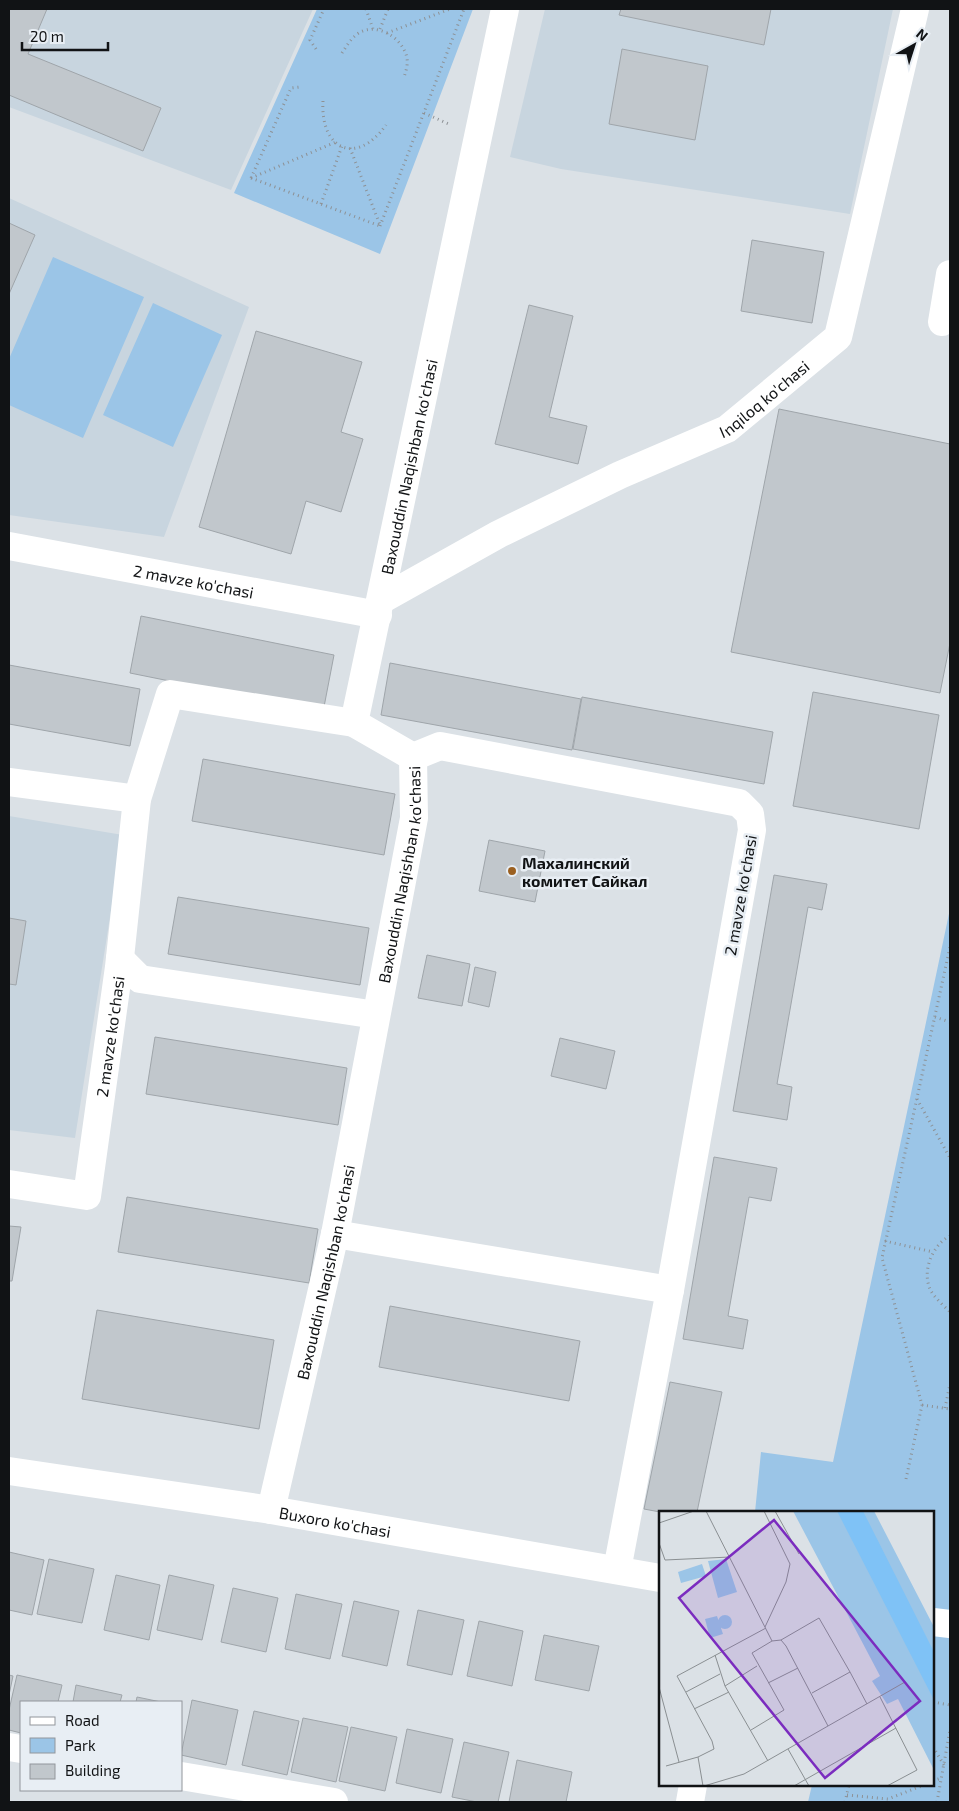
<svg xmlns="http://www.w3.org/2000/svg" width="959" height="1811" font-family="'Exo 2',sans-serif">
<rect width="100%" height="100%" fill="#dbe1e6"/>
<path fill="#c8d5df" d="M9 9H313L231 190 9 107Z
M545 9H893L850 214 561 169 510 157Z
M9 198 249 307 164 537 9 515Z
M9 816 123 835 75 1138 9 1130Z"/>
<path fill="#9bc5e7" d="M317 9H473L380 254 234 193Z
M53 257 144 297 83 438 9 405V359Z
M153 303 222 335 173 447 103 415Z
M950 909V1802H808L812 1785H933V1512H755L761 1452 833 1462Z"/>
<path fill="#c1c7cc" stroke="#9fa5aa" d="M9 9H47L28 54 161 108 143 151 9 95Z
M621 9H771L764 45 619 15Z
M622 49 708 66 695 140 609 124Z
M9 223 35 235 9 294Z
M752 240 824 252 812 323 741 311Z
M529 305 573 316 549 417 587 426 578 464 495 444Z
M256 331 362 362 341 432 363 439 341 512 306 501 291 554 199 527Z
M779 409 950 444V643L940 693 731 652Z
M141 616 334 655 323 712 130 673Z
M390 663 581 699 572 750 381 715Z
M9 665 140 689 130 746 9 724Z
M813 692 939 715 919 829 793 806Z
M582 697 773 732 764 784 573 749Z
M203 759 395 794 384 855 192 821Z
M489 840 545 851 535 902 479 891Z
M774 875 827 884 822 910 808 907 777 1084 792 1087 787 1120 733 1111Z
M178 897 369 928 360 985 168 954Z
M9 918 26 921 16 985 9 984Z
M427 955 470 964 462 1006 418 998Z
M475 967 496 972 489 1007 468 1002Z
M155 1037 347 1068 338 1125 146 1094Z
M560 1038 615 1051 606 1089 551 1076Z
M714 1157 777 1168 771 1201 749 1197 728 1316 748 1320 743 1349 683 1339Z
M127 1197 318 1229 309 1283 118 1252Z
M9 1226 21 1227 12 1281H9Z
M390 1306 580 1341 569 1401 379 1367Z
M97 1310 274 1340 259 1429 82 1399Z
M670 1382 722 1392 697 1512H660L644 1509Z
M9 1552 44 1560 32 1615 9 1610Z
M49 1559 94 1569 82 1623 37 1614Z
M116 1575 160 1585 149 1640 104 1630Z
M169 1575 214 1585 202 1640 157 1630Z
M233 1588 278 1598 266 1652 221 1642Z
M296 1594 342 1604 330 1659 285 1649Z
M354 1601 399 1611 387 1666 342 1656Z
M418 1610 464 1620 452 1675 407 1665Z
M479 1621 523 1631 512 1686 467 1676Z
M544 1635 599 1646 589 1691 535 1680Z
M9 1675 13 1676 9 1695Z
M17 1675 62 1685 58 1702H21V1733L9 1730V1710Z
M76 1685 122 1695 120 1702H73Z
M137 1697 161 1702H136Z
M192 1700 238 1710 226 1765 181 1755Z
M254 1711 299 1721 287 1775 242 1765Z
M303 1718 348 1727 336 1782 291 1772Z
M351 1727 397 1737 385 1791 339 1781Z
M407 1729 453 1739 441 1793 396 1783Z
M464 1742 509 1752 498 1802H477L452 1797Z
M517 1760 572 1772 566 1802H509Z"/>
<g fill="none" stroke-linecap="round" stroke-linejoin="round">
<path stroke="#8d9195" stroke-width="3" stroke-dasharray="1 4" stroke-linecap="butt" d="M366 9 373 29
M380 29 388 9
M387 33 450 9
M316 49 310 40 324 9
M342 53C346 47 350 40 356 35 374 20 403 37 407 58 408 65 406 71 404 77
M323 101C320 149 356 167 386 125
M424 113 451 125
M350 148 380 225
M251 178 380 226
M251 178 291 88 300 87
M251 178 336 142
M321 204 342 146
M380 226 464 9
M935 1017 950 1022
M917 1099 950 1158
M950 1236C932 1245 921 1272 931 1291 935 1298 944 1306 950 1312
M885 1241 933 1252
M922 1405 950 1409
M945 1408 950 1384
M906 1479 922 1405 882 1258 950 947
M933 1702 950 1705
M933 1747 944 1765
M933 1781 941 1778
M847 1795 888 1799 924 1785
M845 1802 849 1785
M937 1802 950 1730"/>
<g stroke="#fff" stroke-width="28">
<path d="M942 322 950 274"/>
<path id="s1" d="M9 546 378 615"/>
<path id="s2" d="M381 600 499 534 620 475 727 429 838 337 915 9"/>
<path d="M413 757 440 746 739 803 750 814 752 830 670 1290"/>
<path d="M9 782 137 799"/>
<path d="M120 959 140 979 376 1015"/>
<path id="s3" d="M9 1184 87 1196 119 967 137 799 170 694 354 723"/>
<path d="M335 1234 670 1290 617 1570"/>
<path id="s4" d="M9 1471 271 1510 660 1578"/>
<path id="s5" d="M271 1510 335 1234 414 818 413 757 354 723 505 9"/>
<path d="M933 1622 950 1624"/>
<path d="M9 1747 21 1749"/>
<path d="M181 1776 334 1802"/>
<path d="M690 1802 693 1785"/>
</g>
</g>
<circle fill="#9b6020" stroke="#e8eef4" stroke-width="2" cx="512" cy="871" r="5"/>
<g text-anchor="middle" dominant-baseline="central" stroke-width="5" stroke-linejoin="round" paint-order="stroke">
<g font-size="16" fill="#111315" stroke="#e8eef4">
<text stroke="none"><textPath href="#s2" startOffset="434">Inqiloq ko'chasi</textPath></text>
<text stroke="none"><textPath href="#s5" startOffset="1098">Baxouddin Naqishban ko'chasi</textPath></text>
<text stroke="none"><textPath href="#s1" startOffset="188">2 mavze ko'chasi</textPath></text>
<text stroke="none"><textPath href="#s5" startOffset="649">Baxouddin Naqishban ko'chasi</textPath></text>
<text transform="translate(740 895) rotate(-80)">2 mavze ko'chasi</text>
<text stroke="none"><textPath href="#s3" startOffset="240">2 mavze ko'chasi</textPath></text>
<text stroke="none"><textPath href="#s5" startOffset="244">Baxouddin Naqishban ko'chasi</textPath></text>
<text stroke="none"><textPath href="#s4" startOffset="330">Buxoro ko'chasi</textPath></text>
</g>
<g font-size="16" font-weight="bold" fill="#111315" stroke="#e8eef4" text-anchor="start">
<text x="522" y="862">Махалинский<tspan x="522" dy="18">комитет Сайкал</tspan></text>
</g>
</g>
<g transform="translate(659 1511)">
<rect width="275" height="275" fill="#dbe1e6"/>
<path d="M134 0H215L275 116V259L239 188 228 193 213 170 221 165ZM67 48 78 81 59 87 49 50ZM43 53 47 65 22 72 19 61ZM59 111a7 7 0 1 1 14 0a7 7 0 1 1-14 0ZM58 105 64 123 51 127 46 108Z" fill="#9bc5e7"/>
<path d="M178 0H204L275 141V189Z" fill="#7fc2f6"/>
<path fill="none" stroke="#8a8f92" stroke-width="1" d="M47 0 113 130 122 129 127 135 169 215M105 0 131 53 127 71 106 116M116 0 140 43M0 12 35 0M0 32 6 49 71 46M122 129 160 107 191 161M56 144 66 175M98 155 66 175 109 250M109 172 139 157M0 176 20 251M27 181 61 163M153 182 191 161 208 193M221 186 258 259 228 275M35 198 70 181M92 219 125 199 93 142 113 130M129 238 150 275M7 255 39 246M44 275 39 246 55 238 53 230 18 165 107 117M45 275 85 263 246 171M135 275 237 217"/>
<path fill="#7b2cbf" fill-opacity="0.15" stroke="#7b2cbf" stroke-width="2.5" d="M115 9 261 190 166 267 20 87Z"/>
<rect width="275" height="275" fill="none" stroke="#111315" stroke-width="2.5"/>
</g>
<rect width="959" height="1811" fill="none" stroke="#111315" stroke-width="20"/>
<rect x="20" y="1701" width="162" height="90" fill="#e8eef4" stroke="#92969b"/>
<rect x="30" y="1717" width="25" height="8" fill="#ffffff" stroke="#92969b"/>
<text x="65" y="1726" font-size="15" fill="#111315">Road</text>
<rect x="30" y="1738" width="25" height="15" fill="#9bc5e7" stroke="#92969b"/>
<text x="65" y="1751" font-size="15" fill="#111315">Park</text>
<rect x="30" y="1764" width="25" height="15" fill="#c1c7cc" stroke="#92969b"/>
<text x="65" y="1776" font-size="15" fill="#111315">Building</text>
<g transform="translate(914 45) rotate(39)" stroke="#e8eef4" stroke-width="4" paint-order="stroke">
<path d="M0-4L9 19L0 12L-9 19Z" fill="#111315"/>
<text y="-8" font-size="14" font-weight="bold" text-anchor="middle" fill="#111315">N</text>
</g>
<path d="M22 42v8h86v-8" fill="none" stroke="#111315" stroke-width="2.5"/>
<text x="30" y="42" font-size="15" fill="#111315" stroke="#e8eef4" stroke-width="4" paint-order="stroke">20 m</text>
</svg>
